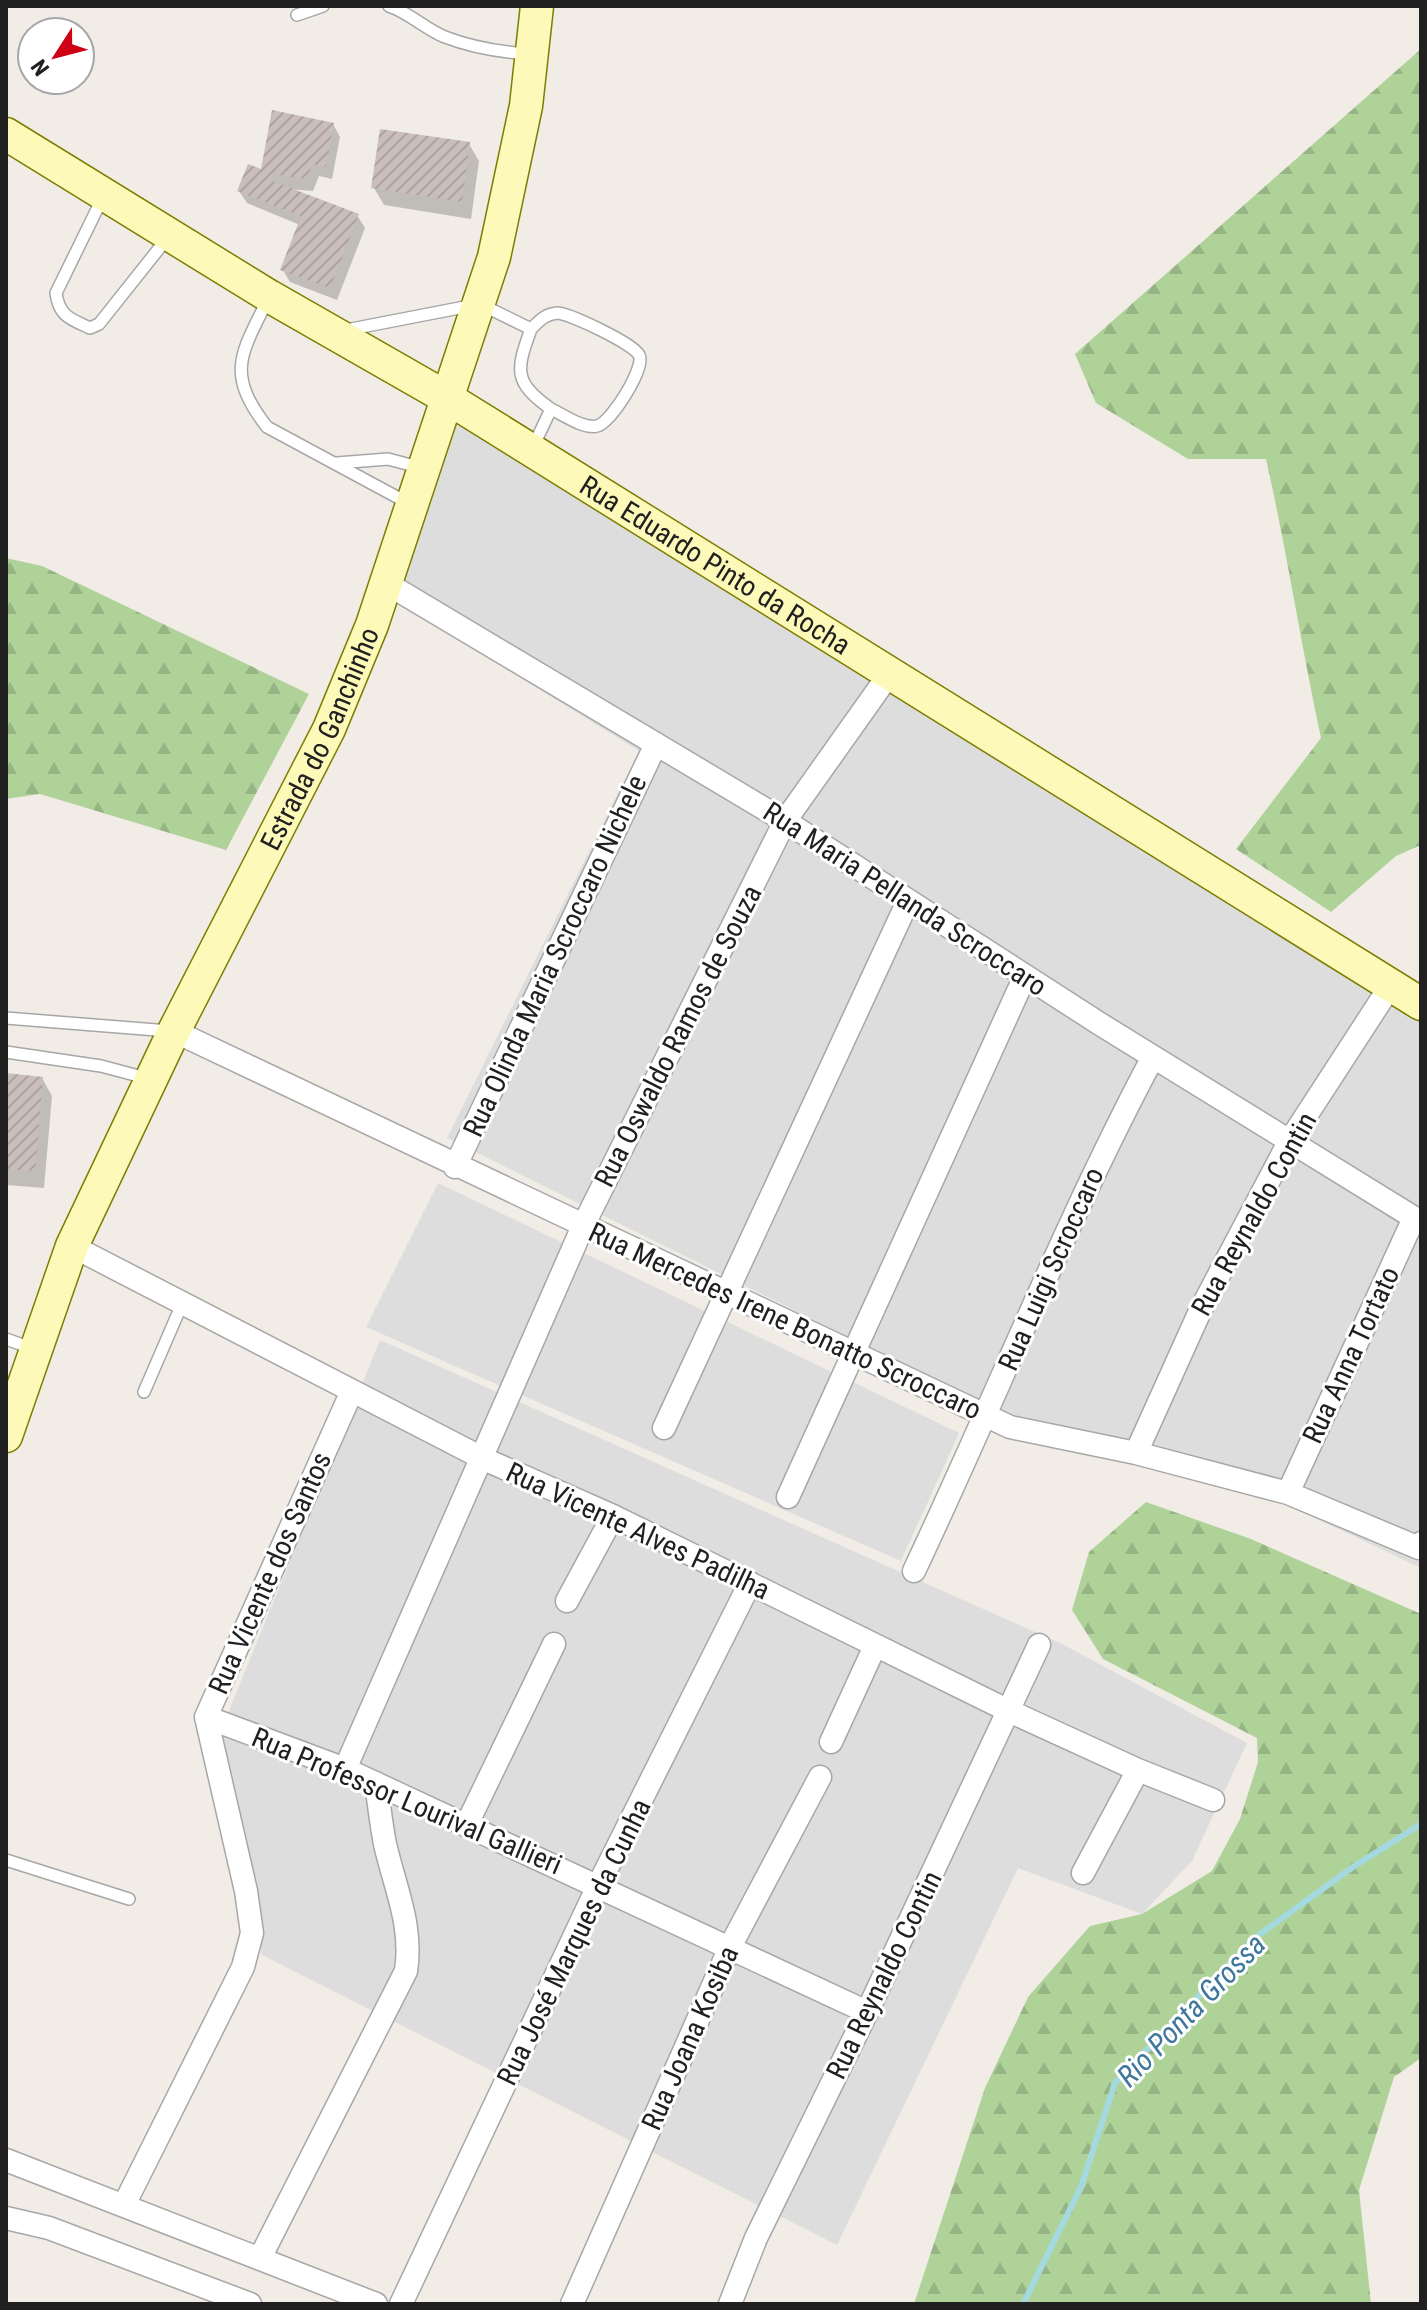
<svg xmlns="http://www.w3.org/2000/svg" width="1427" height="2310" font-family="'Roboto Condensed',sans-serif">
<defs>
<pattern id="forest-firs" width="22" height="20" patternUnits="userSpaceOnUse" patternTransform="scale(2)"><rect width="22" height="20" fill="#afd299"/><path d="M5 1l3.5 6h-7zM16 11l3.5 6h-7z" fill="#96b484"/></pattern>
<pattern id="building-hatch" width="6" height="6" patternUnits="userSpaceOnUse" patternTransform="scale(2)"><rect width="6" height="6" fill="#c9beb9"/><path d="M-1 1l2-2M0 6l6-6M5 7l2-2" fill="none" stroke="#aca39f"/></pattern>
</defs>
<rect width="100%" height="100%" fill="#f1ece6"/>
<path fill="#dedddd" d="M448 419 1421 1017V1568L1290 1506 1116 1460 991 1408 447 1138 639 751 389 596Z
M438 1183 959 1433 901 1561 366 1327Z
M380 1340 1062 1644 1247 1743 1192 1861 1142 1914 1018 1868 837 2245 262 1955 222 1728Z"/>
<path fill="url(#forest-firs)" d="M1421 49V845L1396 856 1331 912 1236 849 1321 738C1301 645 1287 552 1266 459H1188L1096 403 1075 354Z
M6 558 42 566 309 694 226 850 40 794 6 799Z
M1146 1502 1251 1539 1421 1614V2058L1394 2077 1359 2190 1371 2304H914L985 2088 1028 1997 1090 1926 1142 1914 1212 1871 1240 1819 1258 1762 1257 1738 1103 1659 1072 1610 1089 1552Z"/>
<path fill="#0003" d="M333 124 340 137 332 179 319 176 313 191 287 189 357 215 365 228 337 300 290 282 283 270 300 225 247 203 239 191Z
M469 144 479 161 471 219 384 205 374 188Z
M6 1075 42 1078 52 1096 44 1188 6 1185Z"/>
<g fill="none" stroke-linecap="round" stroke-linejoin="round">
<path stroke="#a5d9e0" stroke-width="6" d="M1023 2304 1081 2187 1115 2083 1256 1937 1353 1867 1421 1824"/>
</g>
<path fill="url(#building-hatch)" d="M272 110 334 123 326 167 312 164 306 179 273 174 272 181 359 214 330 288 280 270 301 216 237 191 248 164 261 169Z
M380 129 470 142 462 202 371 188Z
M6 1073 43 1077 35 1171 6 1169Z"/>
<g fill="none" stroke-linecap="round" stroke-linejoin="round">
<g stroke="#a7a7a7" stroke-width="14">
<path id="lane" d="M389 6C410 13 425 29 445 37 471 47 500 52 528 54
M297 15 323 6
M103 197 56 293C59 316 70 319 90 328L99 324 169 236
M268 299C241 354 225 373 267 427L408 503
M531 329C539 321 545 314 557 313 569 313 634 344 639 355 646 367 611 423 597 426 583 429 564 415 551 409
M341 331 480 304 531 329C516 370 513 382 551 409L532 449
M337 463 388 459 422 468
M6 1018 169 1031
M6 1052 101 1066 150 1079
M6 1339 34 1349
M144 1392 182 1304
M6 1860 129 1899"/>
</g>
<g stroke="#a7a7a7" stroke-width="25">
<path id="street" d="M386 583 785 821 1100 1024 1421 1222
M174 1031 1010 1427 1136 1453 1288 1493 1419 1548 1421 1543
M455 1167 656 744
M72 1246 484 1459 613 1516 1009 1711 1138 1770 1213 1800
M664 1428 908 901
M1136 1453 1201 1309 1289 1142 1391 985
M1288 1493 1414 1218
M788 1497 1025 976
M914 1571C995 1400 1064 1224 1153 1057
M567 1601 613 1516
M206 1717 345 1769 867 2012
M831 1742 875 1646
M345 1769 583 1226 785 821 890 673
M467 1824 554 1644
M1083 1873 1138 1770
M6 2160 376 2304
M124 2205 243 1967 252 1933 246 1891 206 1717 352 1391
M6 2218 49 2228 250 2304
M260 2258 406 1971C413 1925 395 1888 385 1844 381 1824 379 1803 376 1783
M401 2304 599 1884 750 1583
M572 2304 731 1945 820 1777
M730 2304 756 2238 867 2012 1039 1645"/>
</g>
<g stroke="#7d7e00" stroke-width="35">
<g id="secondary">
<path id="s1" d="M6 134 269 296 449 399 1421 1004"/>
<path id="s2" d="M6 1436 72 1246 174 1031 329 729 372 625 494 257 526 106 537 6"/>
</g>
</g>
<use href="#lane" stroke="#fff" stroke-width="11"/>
<use href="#street" stroke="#fff" stroke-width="22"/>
<use href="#secondary" stroke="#fdf9b9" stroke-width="32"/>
</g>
<g text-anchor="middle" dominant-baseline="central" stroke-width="6" stroke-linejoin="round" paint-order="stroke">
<g font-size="28" fill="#202020" stroke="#fff">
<text stroke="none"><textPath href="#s1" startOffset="830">Rua Eduardo Pinto da Rocha</textPath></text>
<text stroke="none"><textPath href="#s2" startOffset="766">Estrada do Ganchinho</textPath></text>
<text transform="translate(905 899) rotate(33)">Rua Maria Pellanda Scroccaro</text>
<text transform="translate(555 956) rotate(-65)">Rua Olinda Maria Scroccaro Nichele</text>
<text transform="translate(678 1036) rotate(-63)">Rua Oswaldo Ramos de Souza</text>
<text transform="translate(1254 1214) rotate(-61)">Rua Reynaldo Contin</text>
<text transform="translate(1051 1269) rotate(-66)">Rua Luigi Scroccaro</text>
<text transform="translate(785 1321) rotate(25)">Rua Mercedes Irene Bonatto Scroccaro</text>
<text transform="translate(1351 1355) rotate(-65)">Rua Anna Tortato</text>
<text transform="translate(638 1531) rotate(25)">Rua Vicente Alves Padilha</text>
<text transform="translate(270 1573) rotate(-66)">Rua Vicente dos Santos</text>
<text transform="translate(407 1801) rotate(23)">Rua Professor Lourival Gallieri</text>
<text transform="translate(574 1942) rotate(-64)">Rua José Marques da Cunha</text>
<text transform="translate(884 1975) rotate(-64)">Rua Reynaldo Contin</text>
<text transform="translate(690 2038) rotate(-66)">Rua Joana Kosiba</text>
</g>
<g font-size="30" font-style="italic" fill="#3f779c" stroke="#fff">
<text transform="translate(1191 2010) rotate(-46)">Rio Ponta Grossa</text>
</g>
</g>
<rect width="1427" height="2310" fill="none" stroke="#202020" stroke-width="16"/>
<g transform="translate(56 56) rotate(234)"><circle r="38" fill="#ffffff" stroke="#a6a6a6" stroke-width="2"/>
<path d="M0-6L14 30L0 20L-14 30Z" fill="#d00014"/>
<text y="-12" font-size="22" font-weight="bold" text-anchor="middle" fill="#202020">N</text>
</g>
</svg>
